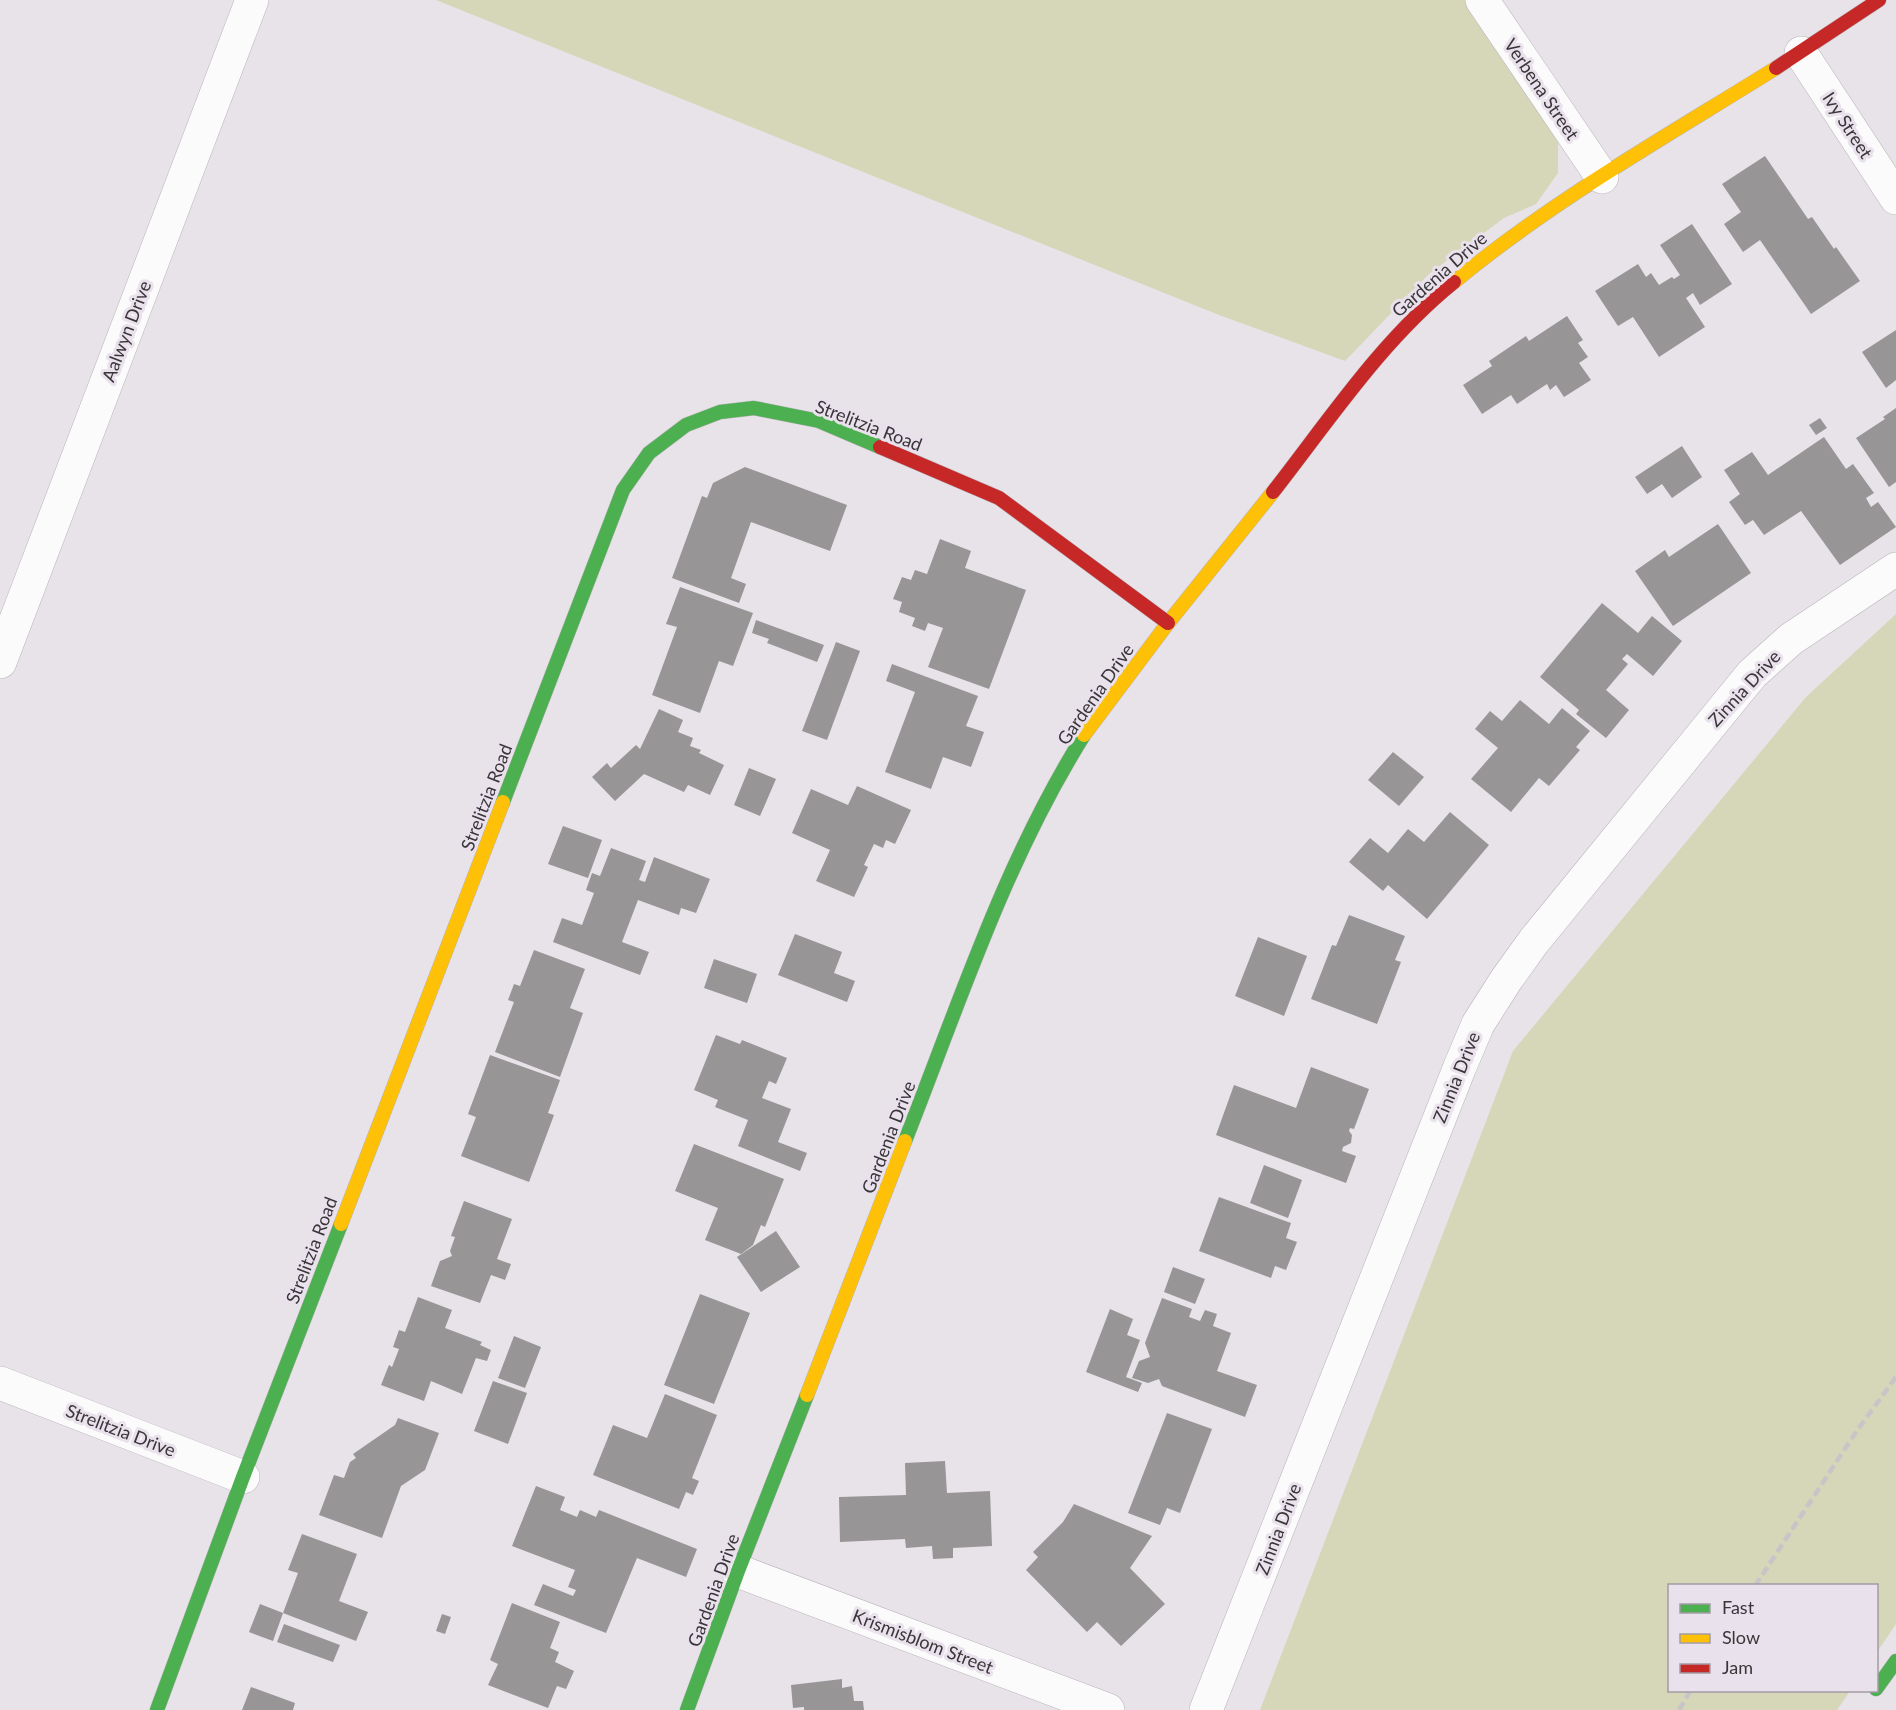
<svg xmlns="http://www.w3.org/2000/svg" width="1896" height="1710" font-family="Lato,sans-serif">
<rect width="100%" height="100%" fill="#e8e3e9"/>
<path fill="#d6d6b8" d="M436 0H1465L1558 141V173L1536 204 1504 218 1429 274 1345 361 1219 315Z
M1896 614V1624L1877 1652 1876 1586H1670V1690L1850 1691 1837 1710H1260L1513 1051 1806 697Z"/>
<path fill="#989596" d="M1765 156 1808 219 1812 217 1834 249 1836 247 1860 281 1811 314 1760 240 1743 252 1724 224 1741 212 1722 184Z
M1692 224 1732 284 1700 305 1693 293 1686 298 1705 327 1659 357 1633 317 1618 326 1595 291 1638 264 1646 277 1651 273 1659 285 1672 277 1674 279 1680 275 1660 245Z
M1567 316 1583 340 1578 343 1588 357 1579 363 1591 380 1564 397 1556 385 1550 390 1547 384 1517 404 1511 395 1482 414 1463 385 1492 366 1489 361 1526 336 1529 341Z
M1896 330V380L1886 388 1862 352Z
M1896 408V482L1889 487 1856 438 1885 419 1883 417Z
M1820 418 1827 428 1816 435 1809 425Z
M1824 437 1846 469 1853 464 1874 493 1866 498 1871 507 1878 502 1896 527 1840 565 1801 511 1764 535 1753 520 1745 525 1729 502 1740 494 1724 470 1752 452 1768 475Z
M1682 446 1702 477 1672 498 1662 484 1647 494 1635 477Z
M745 467 847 505 830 551 751 522 731 578 746 584 739 603 672 578 702 496 707 498 713 483Z
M1718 524 1751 573 1673 626 1635 571 1665 550 1669 557Z
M940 539 971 551 965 568 1026 590 989 689 928 667 943 628 928 623 925 631 912 626 915 618 899 612 902 602 893 599 902 577 911 580 915 570 927 574Z
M680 587 753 613 733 666 719 661 700 713 652 695 677 627 666 624Z
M1602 603 1638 633 1652 616 1682 641 1653 676 1627 654 1622 659 1628 664 1606 690 1629 710 1606 738 1576 714 1579 710 1540 677Z
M756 620 824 645 817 662 767 643 769 639 752 633Z
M836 642 860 651 827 740 802 731Z
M892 664 978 696 966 726 984 732 971 767 943 757 931 789 885 772 915 692 886 681Z
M1520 700 1549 724 1562 708 1590 731 1576 747 1580 750 1549 786 1539 778 1511 812 1471 779 1498 748 1475 729 1490 711 1502 721Z
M659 709 683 720 678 732 693 738 690 746 701 750 699 753 724 765 710 795 688 785 684 792 644 774 615 801 592 777 607 763 611 768 636 745 640 749Z
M1393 752 1424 777 1399 806 1368 780Z
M749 768 776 779 760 816 734 805Z
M857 786 911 810 895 844 886 840 883 848 874 844 864 865 868 867 854 897 816 881 830 850 792 833 811 789 848 805Z
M1450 812 1489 845 1427 919 1388 885 1383 891 1349 862 1370 838 1388 853 1408 829 1424 842Z
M563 826 602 840 588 878 548 864Z
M611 848 646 861 639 880 645 882 654 857 710 879 696 913 681 908 679 915 638 900 622 942 649 952 640 975 553 942 562 918 582 925 594 893 586 890 592 873 600 876Z
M1349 915 1405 936 1395 960 1401 962 1377 1024 1311 999 1332 945 1336 946Z
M795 934 842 952 834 973 855 981 847 1002 778 975Z
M1258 937 1307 956 1284 1016 1235 996Z
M534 950 585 969 570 1008 583 1013 560 1077 495 1052 514 1002 508 1000 514 984 520 986Z
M714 959 757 974 747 1003 704 988Z
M716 1035 740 1044 742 1040 787 1058 776 1084 769 1081 762 1098 791 1109 778 1142 807 1153 800 1171 738 1146 748 1120 715 1107 718 1100 694 1090Z
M490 1055 560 1080 548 1113 554 1115 529 1182 461 1156 476 1117 468 1114Z
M1311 1067 1369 1089 1354 1129 1350 1128 1349 1131 1352 1135 1351 1143 1343 1147 1342 1151 1356 1156 1346 1183 1216 1135 1234 1085 1296 1108Z
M694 1144 784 1179 765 1227 761 1225 753 1245 741 1254 705 1240 718 1208 675 1191Z
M1264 1165 1302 1180 1288 1218 1250 1203Z
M1219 1197 1291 1223 1286 1238 1297 1242 1286 1270 1275 1266 1271 1278 1199 1251Z
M464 1201 512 1219 497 1259 511 1264 505 1280 491 1275 480 1303 431 1286 440 1261 452 1256 450 1251 455 1237 451 1236Z
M776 1231 800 1267 761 1292 737 1257Z
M1173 1267 1205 1279 1195 1304 1164 1292Z
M700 1294 750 1313 714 1404 664 1385Z
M418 1297 452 1310 445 1328 482 1342 480 1345 491 1350 487 1361 476 1358 462 1394 431 1381 424 1401 381 1385 389 1365 392 1367 399 1349 393 1347 399 1330 405 1332Z
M1162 1298 1192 1309 1189 1317 1200 1321 1205 1310 1217 1314 1213 1326 1231 1333 1217 1371 1257 1385 1245 1417 1162 1386 1159 1379 1148 1383 1132 1378 1139 1361 1150 1357 1145 1343Z
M1110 1309 1133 1319 1127 1335 1140 1340 1126 1377 1142 1383 1138 1392 1086 1372Z
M514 1336 541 1347 525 1388 498 1378Z
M493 1381 527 1393 508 1444 474 1431Z
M665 1394 717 1415 692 1478 699 1481 693 1495 686 1492 679 1509 593 1475 613 1425 647 1438Z
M1167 1413 1212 1429 1180 1513 1167 1508 1160 1525 1128 1513Z
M398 1418 439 1433 425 1470 401 1486 382 1538 319 1515 334 1475 344 1478 350 1462 356 1458 353 1454 395 1425Z
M945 1461 947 1493 990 1491 992 1546 953 1548V1558L933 1559 932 1546 906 1548 905 1539 840 1542 839 1497 906 1495 905 1463Z
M536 1486 565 1497 560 1510 577 1517 580 1510 596 1517 599 1510 697 1549 686 1577 637 1558 606 1633 534 1605 543 1584 573 1596 576 1590 568 1587 575 1570 512 1546Z
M1074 1504 1152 1536 1130 1568 1165 1604 1121 1646 1097 1622 1087 1632 1026 1570 1038 1557 1033 1552 1063 1522Z
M302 1534 357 1554 339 1601 368 1612 356 1641 283 1613 298 1573 288 1570Z
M512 1603 560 1622 550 1648 559 1652 555 1662 574 1671 566 1689 557 1686 548 1708 488 1685 498 1664 490 1660Z
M260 1604 283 1613 273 1641 249 1632Z
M442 1614 451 1617 445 1634 436 1631Z
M284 1624 340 1645 333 1662 277 1642Z
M842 1679V1688L852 1686 854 1701H863L864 1710H804V1707L793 1708 791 1685Z
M251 1687 295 1703 293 1710H242Z"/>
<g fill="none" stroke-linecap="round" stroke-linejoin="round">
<g stroke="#b8b4b9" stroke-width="34">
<path id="street" d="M1482 0 1602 177
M1801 53 1896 198
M0 662 252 0
M0 1383 243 1477
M738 1571 1108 1710
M1206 1710 1459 1069 1478 1024 1506 980 1534 941 1752 674 1791 639 1896 569"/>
</g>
<g stroke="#b8b4b9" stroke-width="15">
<path id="fast" d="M503 802 623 490 649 453 686 425 720 412 754 408 819 421 880 447
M905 1141C959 1004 1005 861 1084 735
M1876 1689 1896 1661
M157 1710 243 1477 341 1224
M687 1710 738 1571 807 1395"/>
</g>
<g stroke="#b8b4b9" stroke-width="15">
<path id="slow" d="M1454 282C1553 200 1667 136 1776 68
M1084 735 1168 623 1273 492
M341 1224 503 802
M807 1395 905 1141"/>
</g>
<g stroke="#b8b4b9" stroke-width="15">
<path id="jam" d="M1776 68 1879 0
M880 447 999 498 1168 623
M1273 492C1330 419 1382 340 1454 282"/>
</g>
<use href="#street" stroke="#fcfbfc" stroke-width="33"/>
<use href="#fast" stroke="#4caf50" stroke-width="14"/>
<use href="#slow" stroke="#ffc107" stroke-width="14"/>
<use href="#jam" stroke="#c62828" stroke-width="14"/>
<path stroke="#c7c5c7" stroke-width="4.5" stroke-dasharray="9 4.5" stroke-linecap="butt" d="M1755 1586 1856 1432 1896 1377
M1679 1710 1691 1690"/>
</g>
<g text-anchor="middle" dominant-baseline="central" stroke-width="6" stroke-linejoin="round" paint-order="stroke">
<g font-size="18" fill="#393539" stroke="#e9e1eb">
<text transform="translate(1542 89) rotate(56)">Verbena Street</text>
<text transform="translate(1848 125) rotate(57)">Ivy Street</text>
<text transform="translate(1439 274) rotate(-41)">Gardenia Drive</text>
<text transform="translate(126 331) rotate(-69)">Aalwyn Drive</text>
<text transform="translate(869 425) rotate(21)">Strelitzia Road</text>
<text transform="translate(1744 688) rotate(-47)">Zinnia Drive</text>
<text transform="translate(1095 694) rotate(-55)">Gardenia Drive</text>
<text transform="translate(486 797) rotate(-69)">Strelitzia Road</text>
<text transform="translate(1456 1077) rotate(-68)">Zinnia Drive</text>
<text transform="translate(888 1137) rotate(-69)">Gardenia Drive</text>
<text transform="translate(311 1250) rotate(-69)">Strelitzia Road</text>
<text transform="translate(121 1430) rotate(21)">Strelitzia Drive</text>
<text transform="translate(1278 1529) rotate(-69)">Zinnia Drive</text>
<text transform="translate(713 1590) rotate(-70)">Gardenia Drive</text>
<text transform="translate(923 1641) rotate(21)">Krismisblom Street</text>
</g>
</g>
<rect x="1668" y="1584" width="210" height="108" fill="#e9e1eb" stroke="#a39ca4" stroke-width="1.5"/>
<rect x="1680" y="1604" width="30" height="9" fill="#4caf50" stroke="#a39ca4" stroke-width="1.5"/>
<text x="1722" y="1614" font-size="18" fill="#393539">Fast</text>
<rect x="1680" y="1634" width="30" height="9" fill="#ffc107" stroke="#a39ca4" stroke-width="1.5"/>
<text x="1722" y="1644" font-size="18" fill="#393539">Slow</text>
<rect x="1680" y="1664" width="30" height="9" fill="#c62828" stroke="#a39ca4" stroke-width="1.5"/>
<text x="1722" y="1674" font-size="18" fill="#393539">Jam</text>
</svg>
